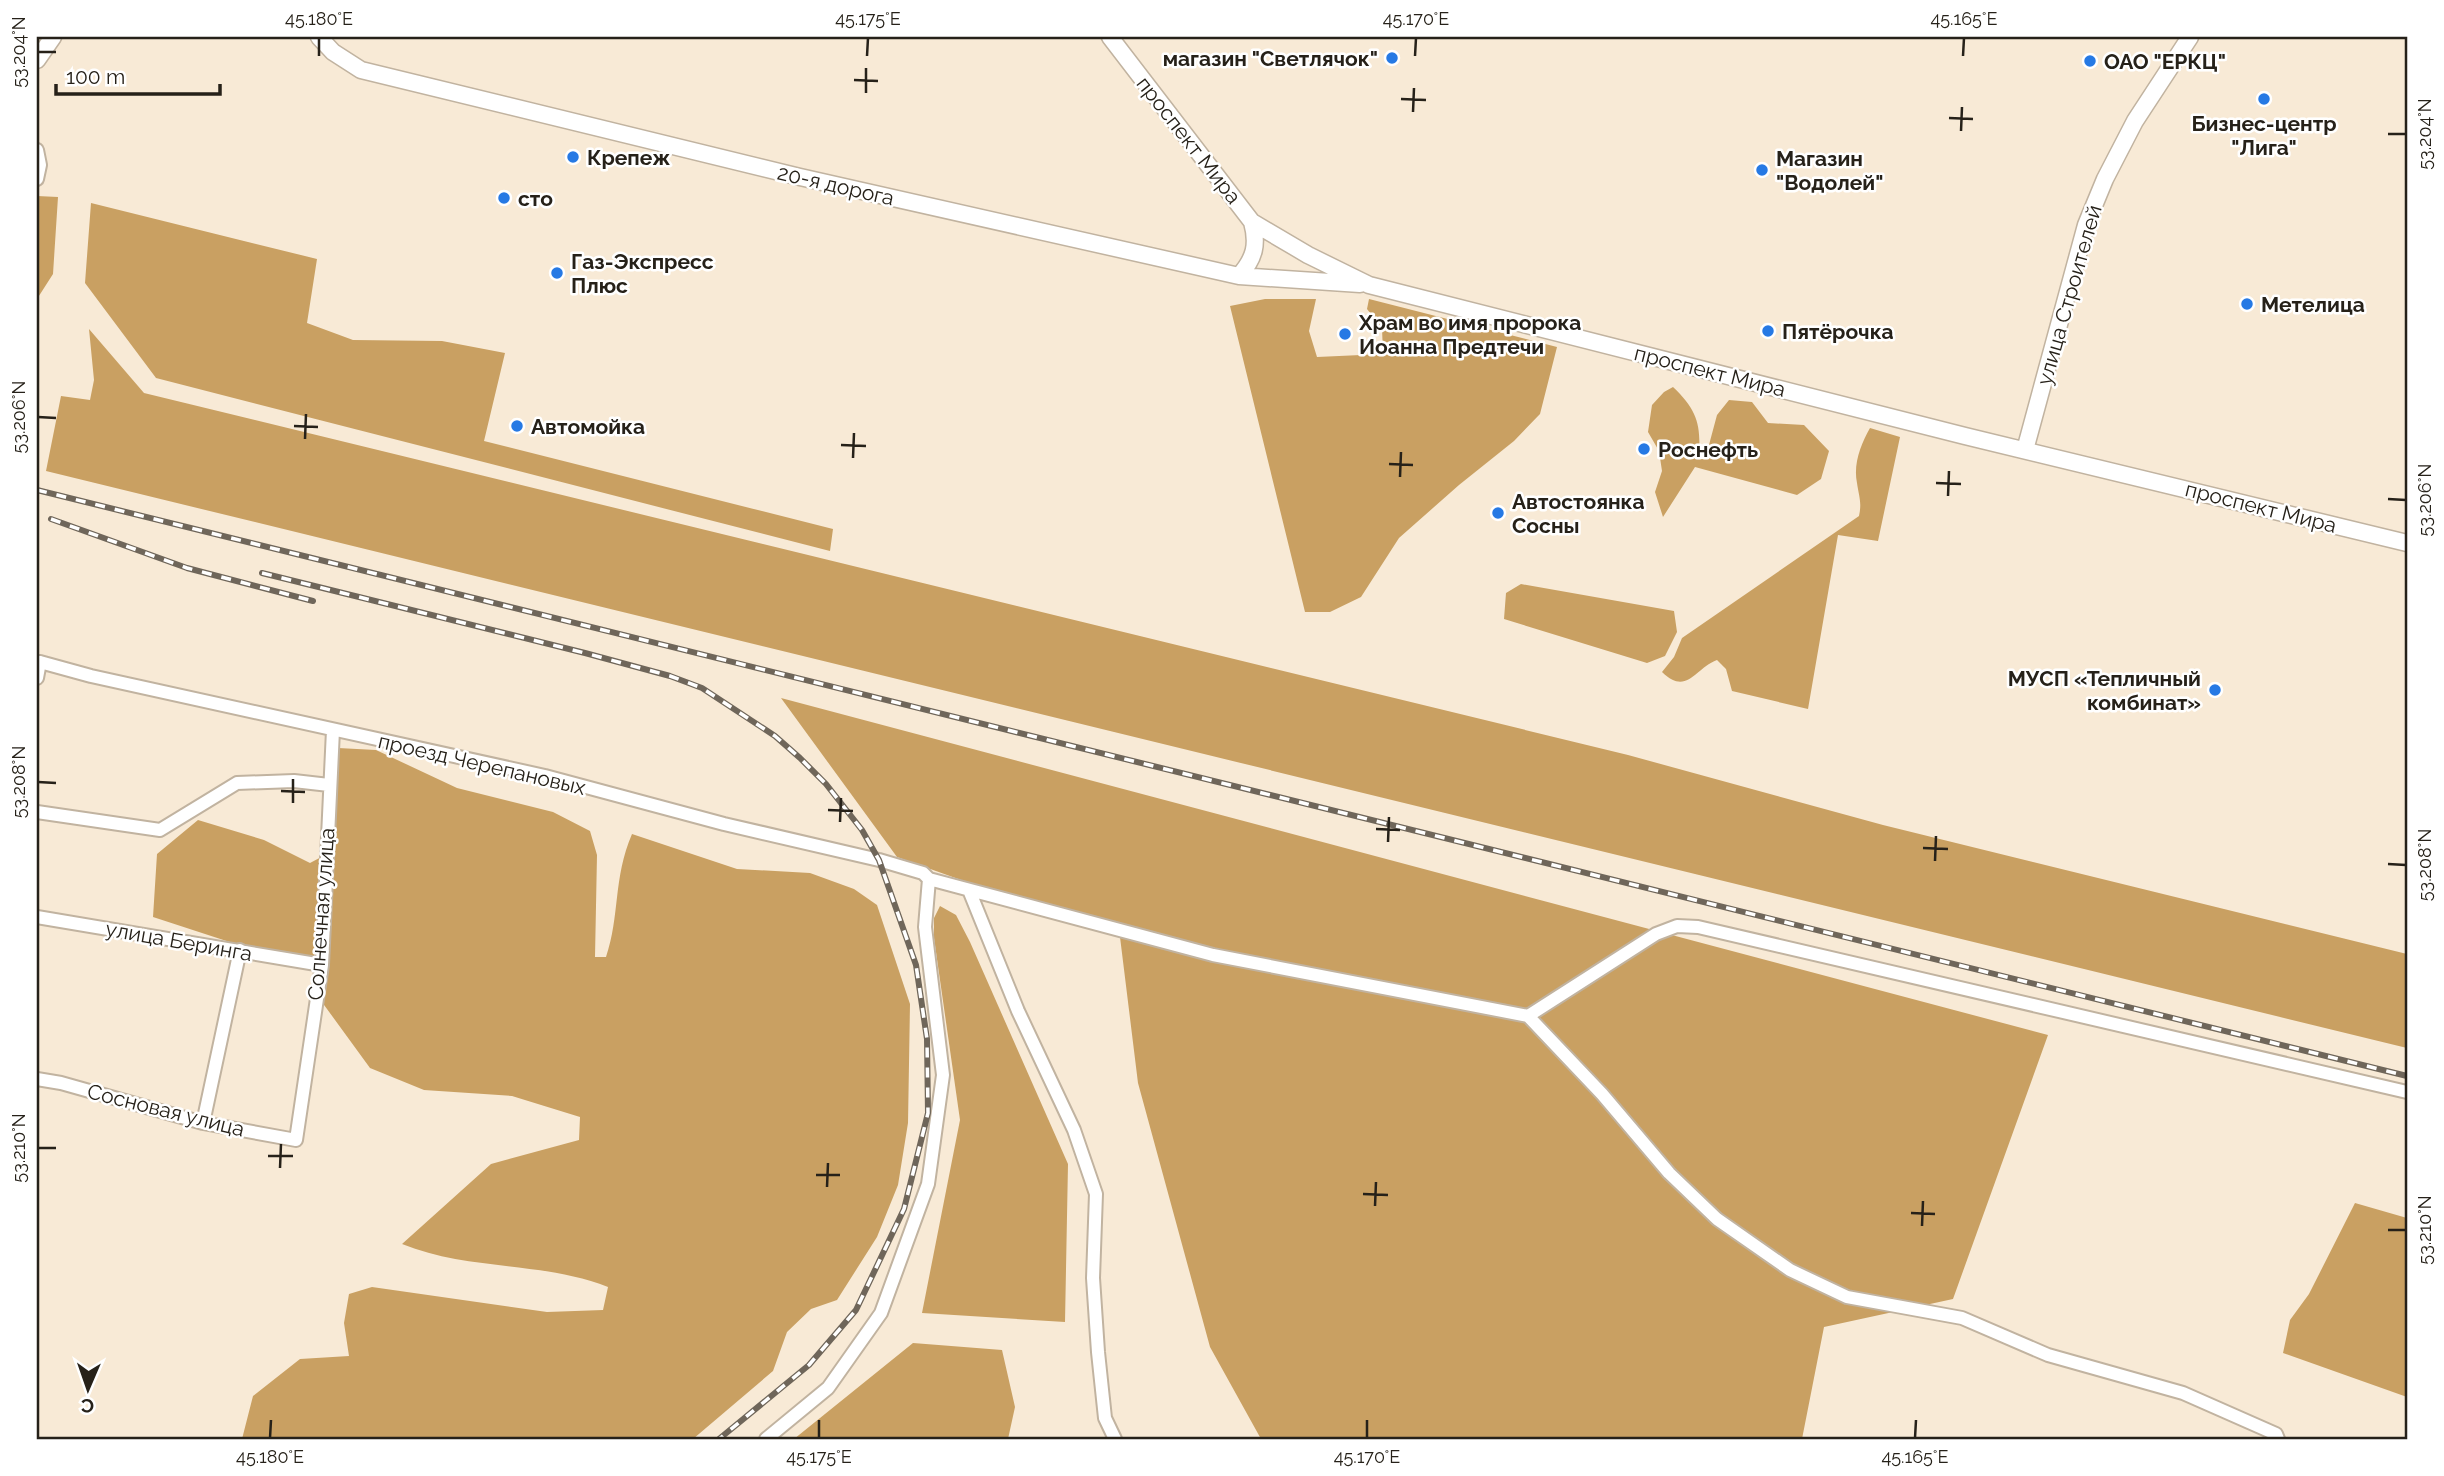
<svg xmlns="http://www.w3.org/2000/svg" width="2444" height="1476" font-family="Raleway,sans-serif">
<rect width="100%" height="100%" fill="#f8ead6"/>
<path fill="#c9a062" d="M37 196 58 197 53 274 37 299Z
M91 203 317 259 307 323 353 340 442 341 505 353 484 441 833 529 830 551 156 378 85 283Z
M1265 299H1316L1309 331 1317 357 1383 354 1382 328 1367 309 1369 299 1557 347 1540 414 1514 441 1459 485 1399 538 1361 597 1330 612H1305L1230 306Z
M89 329 144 393 1628 755 1883 825 2407 954V1048L46 471 61 396 90 400 94 380Z
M1673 387C1697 410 1701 424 1699 456H1706L1717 415 1729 400 1752 402 1768 423 1804 425 1829 451 1821 479 1797 495 1695 467 1663 517 1655 492 1662 471 1659 451 1648 432 1652 405 1664 392Z
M1870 428 1900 437 1878 541 1838 535 1808 709 1732 691 1726 669 1717 660C1694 669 1687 696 1662 672L1674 657 1682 638 1859 516C1862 502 1859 497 1857 483 1853 464 1861 444 1870 428Z
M1521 584 1674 611 1677 632 1665 656 1647 663 1504 619 1506 593Z
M781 698 2048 1035 1953 1299 1824 1327 1802 1439H1261L1210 1347 1138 1083 1120 937 897 857Z
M338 748 376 750 457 788 553 812 590 831 597 855 595 957H606C620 916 613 878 632 834L737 869 810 873 854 889 877 905 910 1004 908 1123 898 1185 877 1237 837 1300 811 1309 787 1332 773 1371 693 1439H242L253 1396 300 1359 349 1356 344 1323 349 1294 372 1287 547 1312 603 1310 608 1287C542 1261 468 1271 402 1244L491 1164 579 1140 580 1117 512 1096 424 1090 370 1068 319 998 322 965 314 957 251 949 153 917 157 854 198 820 264 840 310 863 325 855Z
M940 906 956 915 970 942 1068 1164 1065 1322 922 1313 960 1120 934 938V918Z
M2355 1203 2407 1218V1397L2283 1353 2290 1320 2309 1294Z
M913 1343 1002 1350 1015 1407 1008 1439H794Z"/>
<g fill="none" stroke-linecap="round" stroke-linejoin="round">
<g stroke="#c1b3a0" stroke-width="16">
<path id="street" d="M37 150 40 165 37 179
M40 662 91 676 545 776 724 824 879 860 923 873 929 879 1213 955 1528 1016 1656 934 1677 926 1698 927 2407 1092
M37 678 40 662
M37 812 160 830 237 783 294 781 329 785
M969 890 1018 1011 1074 1130 1096 1194 1093 1278 1098 1352 1105 1418 1115 1439
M37 917 322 965
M1528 1016 1602 1094 1669 1173 1717 1219 1790 1270 1847 1297 1962 1318 2048 1355 2183 1393 2276 1434 2278 1439
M37 1079 61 1083 203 1123 296 1140 322 965 333 730
M203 1123 240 950
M766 1439 828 1388 881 1313 928 1184 943 1075 925 927 929 879"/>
</g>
<g stroke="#c1b3a0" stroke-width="19">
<path id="secondary" d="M319 37 333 52 361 70 800 177 1239 276 1360 284
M1110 37 1252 222 1308 255 1369 285 1965 436 2407 543
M37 60 53 37
M1239 276C1255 258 1258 244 1252 222
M2025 450 2086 225 2105 179 2135 121 2190 37"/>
</g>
<use href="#street" stroke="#fff" stroke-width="12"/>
<use href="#secondary" stroke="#fff" stroke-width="16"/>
<g stroke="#6f665a" stroke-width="6">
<path id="rail" d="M37 490 2407 1076
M51 519 187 568 313 601
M262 573 585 653 670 676 702 688 775 736 800 758 826 784 862 830 879 860 916 965 927 1039 928 1113 904 1209 856 1310 809 1365 719 1439"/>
</g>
<use href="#rail" stroke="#fff" stroke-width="3.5" stroke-dasharray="10" stroke-linecap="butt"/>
</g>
<path fill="none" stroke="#262119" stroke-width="2.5" d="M38 52H56M319 56V38M867 56 868 38M1415 56 1416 38M1963 56 1964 38M854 80 878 81M866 93V68M1401 99 1426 100M1413 112 1414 88M1949 118 1973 119M1961 131 1962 107M2388 134H2406M38 417 56 418M294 426 318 427M305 439 306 414M841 445 866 446M853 458 854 433M1389 464 1413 465M1400 477 1401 452M1936 483 1961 484M1948 496 1949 471M2388 499 2406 500M38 782 56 783M281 791 305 792M293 803V779M828 810 853 811M840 822 841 798M1376 829 1400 830M1388 842 1389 817M1923 848 1948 849M1935 861 1936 836M2388 864 2406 865M38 1148H56M268 1156H293M280 1168 281 1144M816 1175H840M827 1187 828 1163M1363 1194 1388 1195M1375 1206 1376 1182M1911 1213 1935 1214M1922 1226 1923 1201M2388 1230H2406M270 1438 271 1420M819 1438V1420M1367 1438V1420M1915 1438 1916 1420"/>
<g fill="#2679e4" stroke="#fff" stroke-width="2.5">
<circle cx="1392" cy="58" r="7"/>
<circle cx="2090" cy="61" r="7"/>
<circle cx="2264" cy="99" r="7"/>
<circle cx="573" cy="157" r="7"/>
<circle cx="1762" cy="170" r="7"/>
<circle cx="504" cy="198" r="7"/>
<circle cx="557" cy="273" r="7"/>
<circle cx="2247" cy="304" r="7"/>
<circle cx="1768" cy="331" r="7"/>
<circle cx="1345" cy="334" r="7"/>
<circle cx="517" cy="426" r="7"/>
<circle cx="1644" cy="449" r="7"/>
<circle cx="1498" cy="513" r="7"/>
<circle cx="2215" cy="690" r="7"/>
</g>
<g text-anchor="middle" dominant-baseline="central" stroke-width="5" stroke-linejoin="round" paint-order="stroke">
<g font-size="21" font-weight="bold" fill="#262119" stroke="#fff" text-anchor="start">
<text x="1378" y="58" text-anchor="end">магазин "Светлячок"</text>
<text x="2104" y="61">ОАО "ЕРКЦ"</text>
<text x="2264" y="123" text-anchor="middle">Бизнес-центр<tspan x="2264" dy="24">"Лига"</tspan></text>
<text x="587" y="157">Крепеж</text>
<text x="1776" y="158">Магазин<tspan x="1776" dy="24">"Водолей"</tspan></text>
<text x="518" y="198">сто</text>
<text x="571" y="261">Газ-Экспресс<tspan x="571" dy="24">Плюс</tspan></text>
<text x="2261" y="304">Метелица</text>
<text x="1359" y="322">Храм во имя пророка<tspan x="1359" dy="24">Иоанна Предтечи</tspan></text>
<text x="1782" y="331">Пятёрочка</text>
<text x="531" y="426">Автомойка</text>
<text x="1658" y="449">Роснефть</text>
<text x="1512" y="501">Автостоянка<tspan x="1512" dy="24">Сосны</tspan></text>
<text x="2201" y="678" text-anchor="end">МУСП «Тепличный<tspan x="2201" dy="24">комбинат»</tspan></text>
</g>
<g font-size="21" fill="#262119" stroke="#fff">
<text transform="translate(1189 140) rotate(52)">проспект Мира</text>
<text transform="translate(836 185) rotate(13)">20-я дорога</text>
<text transform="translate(2069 295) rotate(-74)">улица Строителей</text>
<text transform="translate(1710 371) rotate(14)">проспект Мира</text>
<text transform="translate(2261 507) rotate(14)">проспект Мира</text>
<text transform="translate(482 764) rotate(13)">проезд Черепановых</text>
<text transform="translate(321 914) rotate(-86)">Солнечная улица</text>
<text transform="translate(179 941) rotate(10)">улица Беринга</text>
<text transform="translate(166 1110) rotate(14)">Сосновая улица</text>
</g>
</g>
<rect width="2444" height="1476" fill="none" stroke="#ffffff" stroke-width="77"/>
<g transform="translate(88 1389) rotate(182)" stroke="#ffffff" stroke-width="5" paint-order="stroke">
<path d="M0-5L12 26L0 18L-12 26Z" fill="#262119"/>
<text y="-10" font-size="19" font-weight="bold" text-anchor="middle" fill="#262119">С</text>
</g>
<path d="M56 84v10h164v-10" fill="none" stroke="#262119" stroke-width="3.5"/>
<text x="66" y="84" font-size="21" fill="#262119" stroke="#ffffff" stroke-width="5" paint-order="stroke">100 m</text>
<rect x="38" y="38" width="2368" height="1400" fill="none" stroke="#262119" stroke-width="2.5"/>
<g font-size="18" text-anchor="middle" fill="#262119">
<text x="319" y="25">45.180°E</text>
<text x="868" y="25">45.175°E</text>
<text x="1416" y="25">45.170°E</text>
<text x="1964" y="25">45.165°E</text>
<text transform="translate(19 52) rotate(-90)" y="6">53.204°N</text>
<text transform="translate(2425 134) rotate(-90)" y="6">53.204°N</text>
<text transform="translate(19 417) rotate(-90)" y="6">53.206°N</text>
<text transform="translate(2425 500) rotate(-90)" y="6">53.206°N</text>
<text transform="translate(19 782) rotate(-90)" y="6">53.208°N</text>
<text transform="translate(2425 865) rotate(-90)" y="6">53.208°N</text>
<text transform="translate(19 1148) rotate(-90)" y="6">53.210°N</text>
<text transform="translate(2425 1230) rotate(-90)" y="6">53.210°N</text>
<text x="270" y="1463">45.180°E</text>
<text x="819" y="1463">45.175°E</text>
<text x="1367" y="1463">45.170°E</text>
<text x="1915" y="1463">45.165°E</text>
</g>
</svg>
